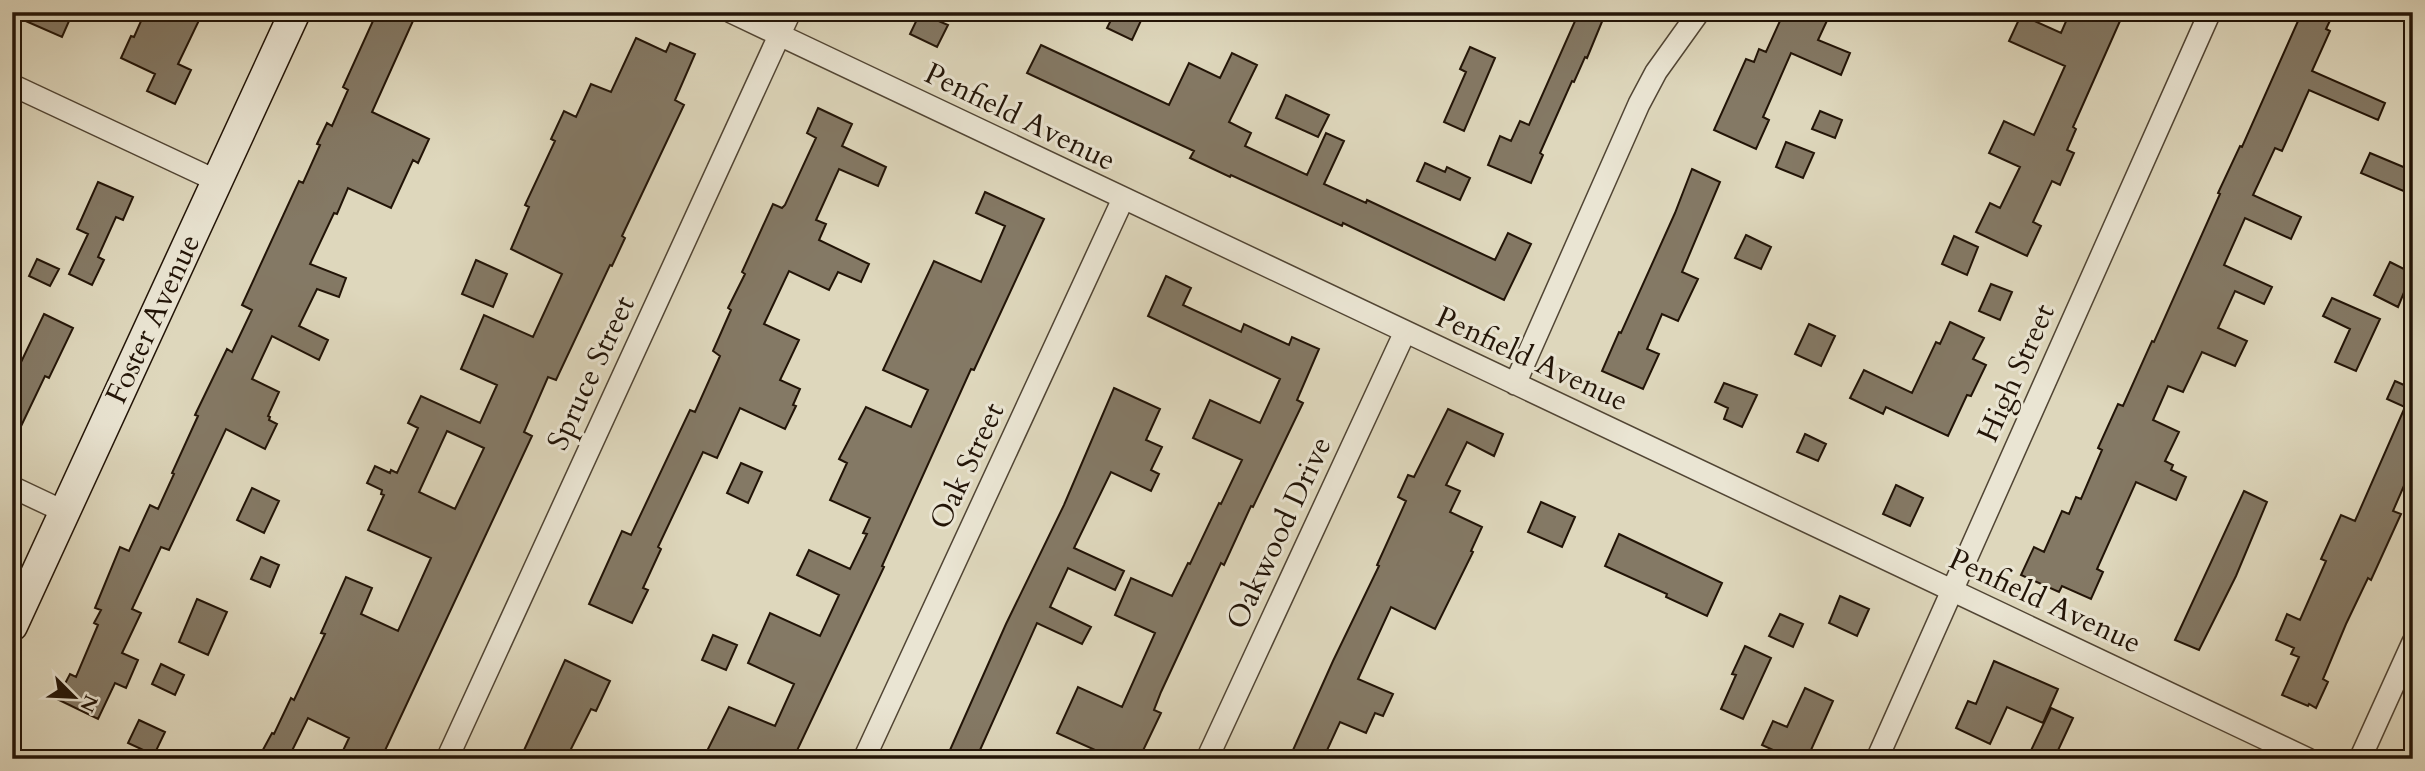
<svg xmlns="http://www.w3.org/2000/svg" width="2425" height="771" font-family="Cardo,serif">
<rect width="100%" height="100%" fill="#ded7bc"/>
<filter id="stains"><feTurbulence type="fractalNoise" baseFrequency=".00286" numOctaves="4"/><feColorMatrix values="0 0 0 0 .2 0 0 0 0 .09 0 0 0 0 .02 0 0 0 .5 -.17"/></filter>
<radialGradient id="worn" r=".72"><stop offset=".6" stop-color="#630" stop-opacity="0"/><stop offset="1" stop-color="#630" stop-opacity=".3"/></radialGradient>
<path fill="#847965" stroke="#221407" stroke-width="2" fill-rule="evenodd" d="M12 12H73L62 37 12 15Z
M145 12H203L178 64 191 70 175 104 147 91 155 74 121 58 131 36 134 37Z
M377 12H417L372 112 429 139 418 163 413 160 391 208 348 188 337 214 334 213 310 264 346 278 339 297 317 289 299 326 328 340 319 360 272 336 252 379 279 392 268 416 270 417 269 420 277 424 265 449 226 429 169 550 161 547 132 609 141 613 122 653 138 660 126 688 115 683 98 719 57 699 70 674 76 677 98 625 94 623 101 610 95 608 120 547 129 551 150 505 158 509 174 474 172 473 198 416 195 415 227 349 232 352 252 310 242 305 299 181 303 183 320 145 317 144 327 123 332 126 348 90 343 87Z
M1115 12H1145L1132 40 1107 28Z
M1579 12H1606L1587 58 1585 57 1574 82 1572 81 1540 153 1543 155 1531 183 1488 165 1500 136 1511 141 1520 121 1529 125Z
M1784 12H1831L1818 40 1850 53 1841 75 1791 53 1763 117 1769 120 1756 149 1714 130 1746 59 1754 62 1759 49 1766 52Z
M2070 12H2124L2073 127 2076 129 2067 150 2074 153 2060 185 2052 181 2033 222 2041 226 2027 256 1976 232 1990 203 2000 208 2020 167 1989 153 2004 121 2034 135 2065 66 2009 41 2021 15 2061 33Z
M2302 12H2334L2326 29 2330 31 2312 71 2385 103 2378 120 2309 90 2282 151 2275 148 2253 195 2301 217 2291 239 2245 218 2224 265 2272 287 2264 304 2235 291 2218 328 2247 341 2235 366 2202 352 2183 392 2168 386 2153 420 2179 432 2165 461 2173 465 2171 470 2186 477 2176 500 2136 482 2097 569 2103 572 2091 599 2062 586 2059 592 2021 575 2034 547 2044 552 2062 511 2069 514 2076 497 2081 499 2102 450 2098 448 2118 404 2123 406 2152 341 2154 342 2220 194 2218 193 2240 146 2242 147Z
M920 13 948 25 937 47 910 34Z
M636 38 666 52 670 43 695 54 675 100 684 105 622 236 625 238 612 266 610 265 556 380 548 377 524 432 532 436 381 759H339L349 738 308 718 288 759H258L272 733 274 734 291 698 294 700 325 634 321 633 346 577 372 588 361 614 398 631 431 558 368 530 384 495 381 494 382 490 367 483 375 466 390 473 391 470 397 473 418 428 408 423 421 396 480 423 497 385 461 369 484 315 533 337 562 274 511 249 529 207 525 205 555 141 551 139 564 111 576 117 591 84 611 92ZM447 431 484 448 455 509 419 492Z
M1041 45 1169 105 1189 63 1220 78 1232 53 1257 65 1229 122 1251 133 1245 146 1307 175 1326 133 1344 141 1324 184 1366 203 1367 200 1495 260 1508 233 1531 244 1504 300 1343 223 1342 226 1231 175 1230 177 1190 158 1194 151 1027 73Z
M1470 47 1495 58 1464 131 1444 122 1466 72 1460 69Z
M1286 95 1329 115 1318 137 1276 118Z
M818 108 852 124 842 146 886 167 878 186 839 169 816 220 826 224 819 240 869 264 861 282 838 272 829 290 789 271 764 324 799 340 780 380 800 389 793 405 796 406 785 429 740 408 717 458 703 452 658 547 661 549 643 588 648 590 632 623 589 604 622 531 631 535 690 410 695 412 720 356 713 351 731 310 728 308 745 274 742 272 773 204 782 208 785 205 816 138 807 133Z
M1820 111 1842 120 1835 138 1812 129Z
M1786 142 1814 153 1803 178 1776 167Z
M2370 153 2413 171V195L2361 173Z
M1425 163 1445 172 1447 167 1470 178 1460 200 1417 181Z
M1692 169 1720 182 1682 272 1698 279 1678 321 1662 314 1647 349 1659 354 1643 389 1602 371 1619 332 1621 333 1675 213Z
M98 182 133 197 123 220 116 217 98 257 104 260 92 285 69 274 88 234 77 229Z
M985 192 1044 219 974 370 971 369 882 566 884 567 793 759H703L729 707 775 726 794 684 748 663 770 613 820 636 839 595 797 575 809 550 850 569 867 534 863 533 870 518 830 500 847 463 839 459 866 407 911 427 928 390 883 370 934 261 981 282 1005 226 976 213Z
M1746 235 1771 247 1761 269 1735 258Z
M1954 236 1978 247 1967 275 1942 264Z
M37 259 59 269 50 286 29 276Z
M476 260 507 274 493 307 462 294Z
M2390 262 2412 273 2398 307 2374 295Z
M1166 276 1191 288 1183 305 1241 332 1244 324 1289 345 1292 337 1319 349 1297 400 1303 403 1253 507 1251 506 1224 565 1221 563 1161 692 1154 710 1161 713 1139 759H1100L1102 753 1057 733 1078 687 1122 707 1155 633 1115 615 1131 578 1172 596 1188 563 1190 564 1219 503 1221 504 1242 460 1193 438 1210 400 1260 423 1280 379 1148 316Z
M1991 284 2012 292 2000 320 1979 311Z
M2332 298 2380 319 2356 371 2335 362 2350 329 2323 316Z
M44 314 73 328 49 378 45 376 12 445V381Z
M1950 322 1984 338 1973 359 1986 365 1971 396 1967 395 1948 436 1886 407 1883 414 1850 398 1864 370 1912 393 1936 342 1940 344Z
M1809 324 1835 336 1821 366 1795 354Z
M2395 381 2413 389V465L2393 511 2401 514 2371 580 2368 578 2346 624 2323 679 2328 682 2316 708 2309 704 2308 706 2282 695 2299 657 2291 654 2294 648 2276 640 2287 614 2300 620 2326 561 2321 559 2341 515 2355 521 2405 407 2387 399Z
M1724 383 1757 395 1742 427 1724 419 1728 408 1715 402Z
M1114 388 1160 409 1146 440 1162 447 1151 470 1159 474 1151 491 1111 472 1074 548 1124 571 1115 590 1068 568 1050 607 1091 627 1082 644 1037 623 976 759H946L1006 624 1064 505Z
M1448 409 1503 434 1494 456 1467 442 1446 485 1460 491 1450 512 1482 527 1471 551 1473 552 1435 629 1391 607 1358 679 1393 694 1383 716 1375 713 1366 733 1340 722 1323 759H1289L1333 661 1379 566 1377 565 1406 501 1398 497 1408 475 1414 477Z
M1805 434 1826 444 1818 461 1797 452Z
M741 463 762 472 748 503 727 493Z
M1896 485 1923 498 1910 526 1883 514Z
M252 488 279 501 264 533 237 520Z
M2244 491 2267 502 2236 576 2199 650 2175 640Z
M1541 502 1575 517 1562 547 1528 532Z
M1619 534 1722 583 1707 616 1666 597 1667 594 1605 566Z
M261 557 279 565 270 587 251 579Z
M1840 596 1869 609 1857 636 1829 623Z
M197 599 227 612 208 655 179 642Z
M1780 614 1803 624 1793 647 1769 636Z
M713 635 737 645 726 670 702 660Z
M1745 646 1771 658 1743 719 1721 709 1736 675 1732 674Z
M565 660 610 681 596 711 591 709 566 759H520Z
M1994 661 2058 689 2043 723 2007 707 1990 744 1956 728 1968 701 1976 704Z
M161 664 184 675 175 695 152 684Z
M1805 688 1833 701 1807 759H1793L1762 745 1773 721 1787 727Z
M2051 708 2073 718 2054 759H2027Z
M139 720 165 732 154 755 128 743Z"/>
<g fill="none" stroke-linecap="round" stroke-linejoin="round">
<g stroke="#514534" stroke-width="24">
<path id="street" d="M731 12 2308 759
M12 85 217 181
M1515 384 1639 104 1656 72 1699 12
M12 487 65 512
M447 759 790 12
M864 759 1123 199
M1207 759 1405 332
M1877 759 2210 12
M2360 759 2413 642"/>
</g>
<g stroke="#221407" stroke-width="33">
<path id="secondary" d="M12 626 295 12"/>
</g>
<use href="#street" stroke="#eae5d3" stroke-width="21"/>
<use href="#secondary" stroke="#eae5d3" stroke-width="30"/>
</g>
<g text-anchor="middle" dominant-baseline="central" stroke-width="6" stroke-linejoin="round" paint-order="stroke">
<g font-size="30" fill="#221407" stroke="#eae5d3">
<text transform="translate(1020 117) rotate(26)">Penfield Avenue</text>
<text transform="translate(153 319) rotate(-65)">Foster Avenue</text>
<text transform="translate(1532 359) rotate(25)">Penfield Avenue</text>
<text transform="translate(591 373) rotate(-65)">Spruce Street</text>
<text transform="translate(2016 373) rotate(-66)">High Street</text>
<text transform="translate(967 466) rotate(-65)">Oak Street</text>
<text transform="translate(1279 533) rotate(-65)">Oakwood Drive</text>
<text transform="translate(2045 601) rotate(25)">Penfield Avenue</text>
</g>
</g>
<rect width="2425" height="771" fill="none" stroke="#ded7bc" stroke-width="42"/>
<rect x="14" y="14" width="2397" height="743" fill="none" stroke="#221407" stroke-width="3.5"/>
<rect x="21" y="21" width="2383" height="729" fill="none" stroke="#221407" stroke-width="2"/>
<g transform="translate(74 697) rotate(114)" stroke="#eae5d3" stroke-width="5" paint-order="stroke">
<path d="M0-5L12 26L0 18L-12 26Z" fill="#221407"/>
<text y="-10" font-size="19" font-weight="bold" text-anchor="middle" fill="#221407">N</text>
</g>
<rect width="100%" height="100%" filter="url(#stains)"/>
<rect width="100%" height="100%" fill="url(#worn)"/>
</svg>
